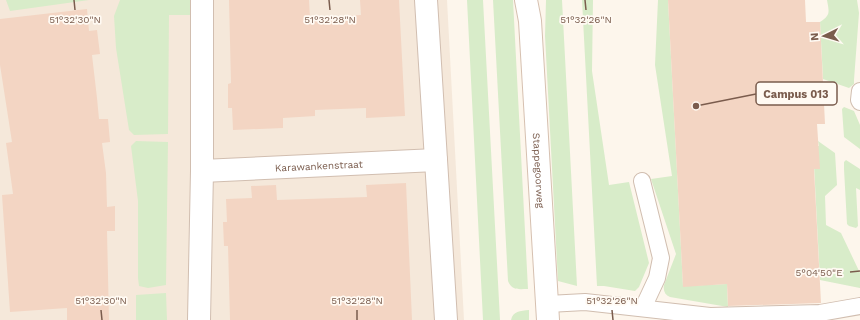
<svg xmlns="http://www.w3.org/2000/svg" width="860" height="320" font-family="'Work Sans',sans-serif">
<rect width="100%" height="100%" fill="#fdf6ec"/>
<path fill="#f5e8da" d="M0 0H447L464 320H0Z"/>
<path fill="#d8ecc9" d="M6 0H89L10 11Z
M120 0H190L191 15H169L168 134 134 135 129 130 116 48 114 16Z
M467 0H483L500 320H483Z
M493 0H513L528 289C519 289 512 291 508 281Z
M546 0H562L577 286 558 281 545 36Z
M582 0H593L592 71 609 185 629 182 649 263 639 287 635 291 604 286H597Z
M658 0H668L683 286 727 284 728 307 670 297C665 295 663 291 664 285L676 254 651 179 672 176 655 65Z
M827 0H857L859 13 854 80V84L849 88 823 79 820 22C831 15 829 12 827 0Z
M844 107 854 111 860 125V149L844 137 842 109Z
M136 141 168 142 166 285 148 288 139 286 138 278V201L131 146Z
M818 141 835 153 837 185 825 196 826 225 841 233 860 273V288L820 280 813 146H819Z
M846 160 860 169V190L856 188 858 226 856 228 849 226 847 224 844 169V162Z
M166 293 167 320H136V295Z
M529 310V320H511C513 311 520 311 529 310Z"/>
<path fill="#f3d5c3" d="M229 0H309L310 18 361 15 360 0H399L405 116 366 118V108L315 110V116L283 118V128L233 130 232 108H228V84L231 83Z
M668 0H805L806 22H820L825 124H817L820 169H814L821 303 728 306 727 284 683 287Z
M87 9 89 31 97 30 100 54 92 55 97 98 99 119H108L110 142 102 143 106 173 107 207 115 206V231H107L109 320H67V308L10 312 2 195 13 194 6 143 12 142 0 65V19Z
M406 183 412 320H230L228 246H224L223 222H227L226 199 252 198 251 186 276 185 277 200 367 197 366 185Z"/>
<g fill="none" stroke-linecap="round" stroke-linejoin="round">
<g stroke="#d1beb0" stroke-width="18">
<path id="lane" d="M860 91 859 100 860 102
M642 181 661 258 657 278 643 308
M548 304 585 302 710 316 820 313 860 306"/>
</g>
<g stroke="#d1beb0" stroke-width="24">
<g id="street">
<path d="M426 0 446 320"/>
<path id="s1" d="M202 171 436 160"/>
<path d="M199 320 202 171V0"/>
</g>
</g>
<g stroke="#d6c0b0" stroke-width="24">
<g id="secondary">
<path id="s2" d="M526 0 530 21 548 320"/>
</g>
</g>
<use href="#lane" stroke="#fff" stroke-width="16"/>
<use href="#street" stroke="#fff" stroke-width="22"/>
<use href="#secondary" stroke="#fff" stroke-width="22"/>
</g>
<path fill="none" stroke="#7a5c4d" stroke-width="1.5" d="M74 0 75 10M329 0 330 10M585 0 586 10M850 272 860 271M101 310 102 320M357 310V320M612 310 613 320"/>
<g text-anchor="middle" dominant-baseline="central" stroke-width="3.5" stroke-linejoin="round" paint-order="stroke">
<g font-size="10" fill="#7a5c4d" stroke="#fffaf3">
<text stroke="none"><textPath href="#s1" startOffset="117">Karawankenstraat</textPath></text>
<text stroke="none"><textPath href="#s2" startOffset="171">Stappegoorweg</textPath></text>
</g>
</g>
<g font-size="10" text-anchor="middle" fill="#7a5c4d" stroke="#fffaf3" stroke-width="3.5" stroke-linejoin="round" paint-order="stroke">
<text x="75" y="23">51°32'30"N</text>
<text x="330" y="23">51°32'28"N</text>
<text x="586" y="23">51°32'26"N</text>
<text x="819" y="276">5°04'50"E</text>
<text x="101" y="304">51°32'30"N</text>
<text x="357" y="304">51°32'28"N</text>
<text x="612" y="304">51°32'26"N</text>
</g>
<path fill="none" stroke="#7a5c4d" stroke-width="1.5" d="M696 106L756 94"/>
<circle fill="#7a5c4d" stroke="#fffaf3" stroke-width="1.5" cx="696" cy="106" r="4"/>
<rect fill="#fffaf3" stroke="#7a5c4d" stroke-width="1.5" x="756" y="82" width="81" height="23" rx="4"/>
<g font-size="11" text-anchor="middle" font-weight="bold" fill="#7a5c4d">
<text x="796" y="98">Campus 013</text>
</g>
<g transform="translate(824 36) rotate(265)" stroke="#fffaf3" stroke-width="3" paint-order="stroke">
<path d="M0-3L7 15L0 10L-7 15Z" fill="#7a5c4d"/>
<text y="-6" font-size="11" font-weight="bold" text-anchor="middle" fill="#7a5c4d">N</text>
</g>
</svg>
